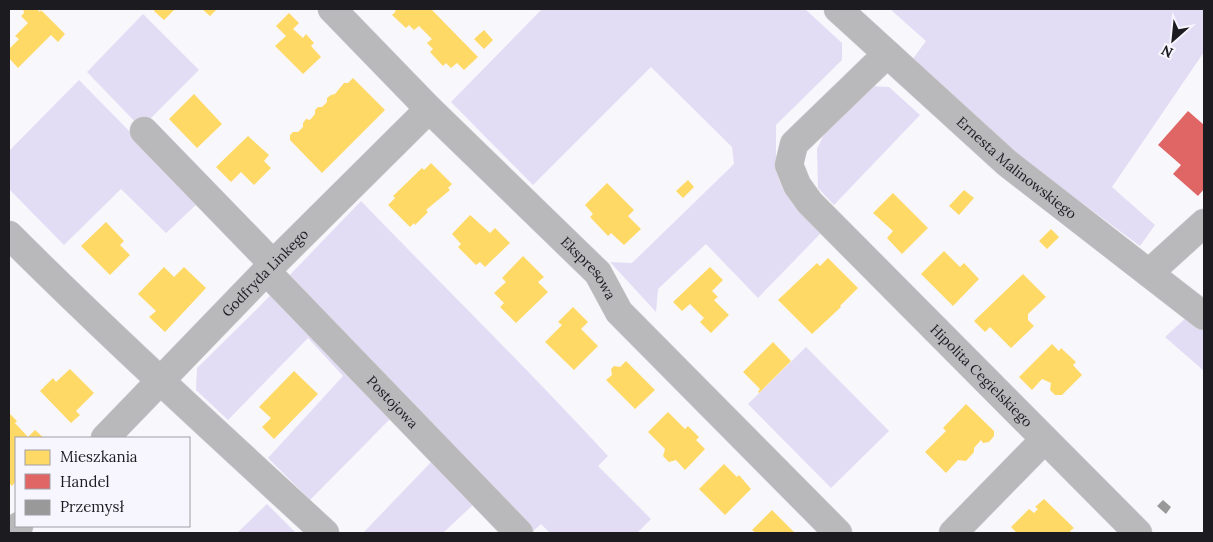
<svg xmlns="http://www.w3.org/2000/svg" width="1213" height="542" font-family="Lora,serif">
<rect width="100%" height="100%" fill="#f8f7fc"/>
<path fill="#e3dcf5" d="M542 9H805L842 43V60L776 125V172L783 190 821 233 758 298 706 244 658 289 656 312 610 262 632 263 734 164 732 147 651 67 533 185 451 102Z
M890 9H1204V52L1112 187 1155 225 1140 246 1020 157 912 60 926 41Z
M143 14 199 70 141 128 87 72Z
M79 80 199 202 166 233 121 189 64 245 9 189V151Z
M869 86 889 87 920 115 834 205 818 188 817 149 829 124Z
M361 201C443 286 528 369 608 456L598 466 651 519 637 533H550L541 524 531 533 476 502 443 533H363L434 459 392 417 310 500 268 458 343 376 308 338 228 420 196 390 197 368 261 305Z
M1188 316 1204 328V371L1165 337Z
M806 347 889 431 831 488 748 404Z
M267 504 296 533H237Z"/>
<path fill="#ffd966" d="M23 9H37L40 12 41 10 65 34 58 42 51 35 18 68 9 58V49L19 39 15 36 28 23 21 16 24 13Z
M155 9H175L164 20 154 11Z
M202 9H217L210 16Z
M393 9H431L478 57 464 70 457 63 451 68 446 63 443 66 430 52 433 49 427 43 432 39 419 26 414 30 409 25 406 28 392 15 396 11Z
M289 13 299 23 293 29 303 38 306 34 314 43 311 46 321 57 303 74 275 46 286 36 276 26Z
M484 30 493 40 484 49 474 39Z
M353 78 385 110 322 173 290 140V135L293 132H298L303 127V123L306 119 310 120 315 114V110L318 107H322L327 102V98L331 95 335 94 344 83H348Z
M194 94 222 124 197 148 169 119Z
M248 136 269 155 264 161 271 168 254 185 241 172 231 182 216 167Z
M431 163 452 184 448 188 450 190 426 210 428 212 415 225 414 223 410 227 388 205 395 198 393 196 422 168 424 170Z
M688 180 694 187 683 198 676 191Z
M607 183 634 210 628 216 641 229 624 245 611 233 608 236 590 217 593 214 585 205Z
M964 190 974 198 959 215 949 206Z
M893 193 928 228 902 254 887 238 893 231 873 213Z
M470 215 490 233 495 228 510 243 485 267 480 262 476 265 458 247 461 244 452 234Z
M106 222 124 241 120 245 130 255 110 275 81 246Z
M1051 229 1059 237 1047 249 1039 241Z
M944 251 960 267 964 263 979 279 953 306 921 274Z
M523 256 544 277 538 282 548 292 516 323 500 307 504 303 494 293 506 282 502 278Z
M828 258 858 288 840 306 841 307 812 334 778 300 817 263 820 266Z
M164 267 174 277 184 267 206 288 165 332 149 317 156 311 138 294Z
M710 267 723 280 712 291 718 297 714 300 729 315 711 333 700 322 704 318 690 304 682 311 673 302Z
M1023 274 1046 297 1028 314V320L1034 326 1011 348 990 327 985 332 974 321Z
M573 307 588 322 581 329 598 346 574 370 545 342 562 325 558 322Z
M773 342 791 361 759 393 758 392 760 389 743 372Z
M1052 344 1059 351 1061 348 1076 362 1073 365 1082 375 1062 395H1055L1050 390 1051 383 1042 379 1032 390 1019 377Z
M626 361 655 390 635 409 606 380 612 375 611 369 614 366 620 367Z
M70 369 94 393 76 411 80 415 71 423 40 391 53 378 56 382Z
M294 371 318 394 274 439 262 427 271 418 259 407Z
M966 404 994 431V436L989 442 983 443 981 440 974 448V452L966 461 958 460 946 473 925 452 946 431 943 428Z
M668 412 685 429 688 426 699 437 696 440 705 449 685 470 676 460 669 462 663 456 665 449 648 432Z
M9 413 17 421 15 423 28 437 35 430 44 438H16V481L12 486 9 483Z
M724 464 737 477 739 475 751 489 725 515 699 489Z
M1044 499 1074 528 1070 531 1072 533H1017L1011 527 1029 509 1034 513 1038 509 1035 507Z
M772 510 795 533H756L752 530Z"/>
<path fill="#e06666" d="M1188 111 1204 125V189L1198 196 1173 174 1181 165 1158 145Z"/>
<path fill="#999" d="M1163 500 1171 507 1166 514 1157 506Z"/>
<g fill="none" stroke-linecap="round" stroke-linejoin="round">
<g stroke="#d6d5d8" stroke-width="29">
<g id="minor">
<path id="s1" d="M332 9 429 109 598 273 619 312 838 533"/>
<path id="s2" d="M838 9 1007 163 1204 316"/>
<path id="s3" d="M887 54 794 144 789 165 797 185 810 203 1138 533"/>
<path d="M144 131 273 264"/>
<path d="M9 235C111 337 219 435 325 533"/>
<path id="s4" d="M266 271 519 533"/>
<path d="M1149 273 1204 223"/>
<path id="s5" d="M105 438 273 264 429 109"/>
<path d="M12 533 19 526"/>
<path d="M953 533 1044 440"/>
</g>
</g>
<use href="#minor" stroke="#b9b8bb" stroke-width="28"/>
</g>
<g text-anchor="middle" dominant-baseline="central" stroke-width="5" stroke-linejoin="round" paint-order="stroke">
<g font-size="14" fill="#1c1b1f" stroke="#f7f5fe">
<text stroke="none"><textPath href="#s2" startOffset="239">Ernesta Malinowskiego</textPath></text>
<text stroke="none"><textPath href="#s1" startOffset="365">Ekspresowa</textPath></text>
<text stroke="none"><textPath href="#s5" startOffset="230">Godfryda Linkego</textPath></text>
<text stroke="none"><textPath href="#s3" startOffset="438">Hipolita Cegielskiego</textPath></text>
<text stroke="none"><textPath href="#s4" startOffset="182">Postojowa</textPath></text>
</g>
</g>
<rect width="1213" height="542" fill="none" stroke="#1c1b1f" stroke-width="20"/>
<rect x="15" y="437" width="175" height="90" fill="#f7f5fe" stroke="#9f9ea5"/>
<rect x="25" y="450" width="25" height="15" fill="#ffd966" stroke="#9f9ea5"/>
<text x="60" y="462" font-size="15" fill="#1c1b1f">Mieszkania</text>
<rect x="25" y="474" width="25" height="15" fill="#e06666" stroke="#9f9ea5"/>
<text x="60" y="487" font-size="15" fill="#1c1b1f">Handel</text>
<rect x="25" y="500" width="25" height="15" fill="#999999" stroke="#9f9ea5"/>
<text x="60" y="512" font-size="15" fill="#1c1b1f">Przemysł</text>
<g transform="translate(1173 40) rotate(207)" stroke="#f7f5fe" stroke-width="4" paint-order="stroke">
<path d="M0-4L9 19L0 12L-9 19Z" fill="#1c1b1f"/>
<text y="-8" font-size="14" font-weight="bold" text-anchor="middle" fill="#1c1b1f">N</text>
</g>
</svg>
